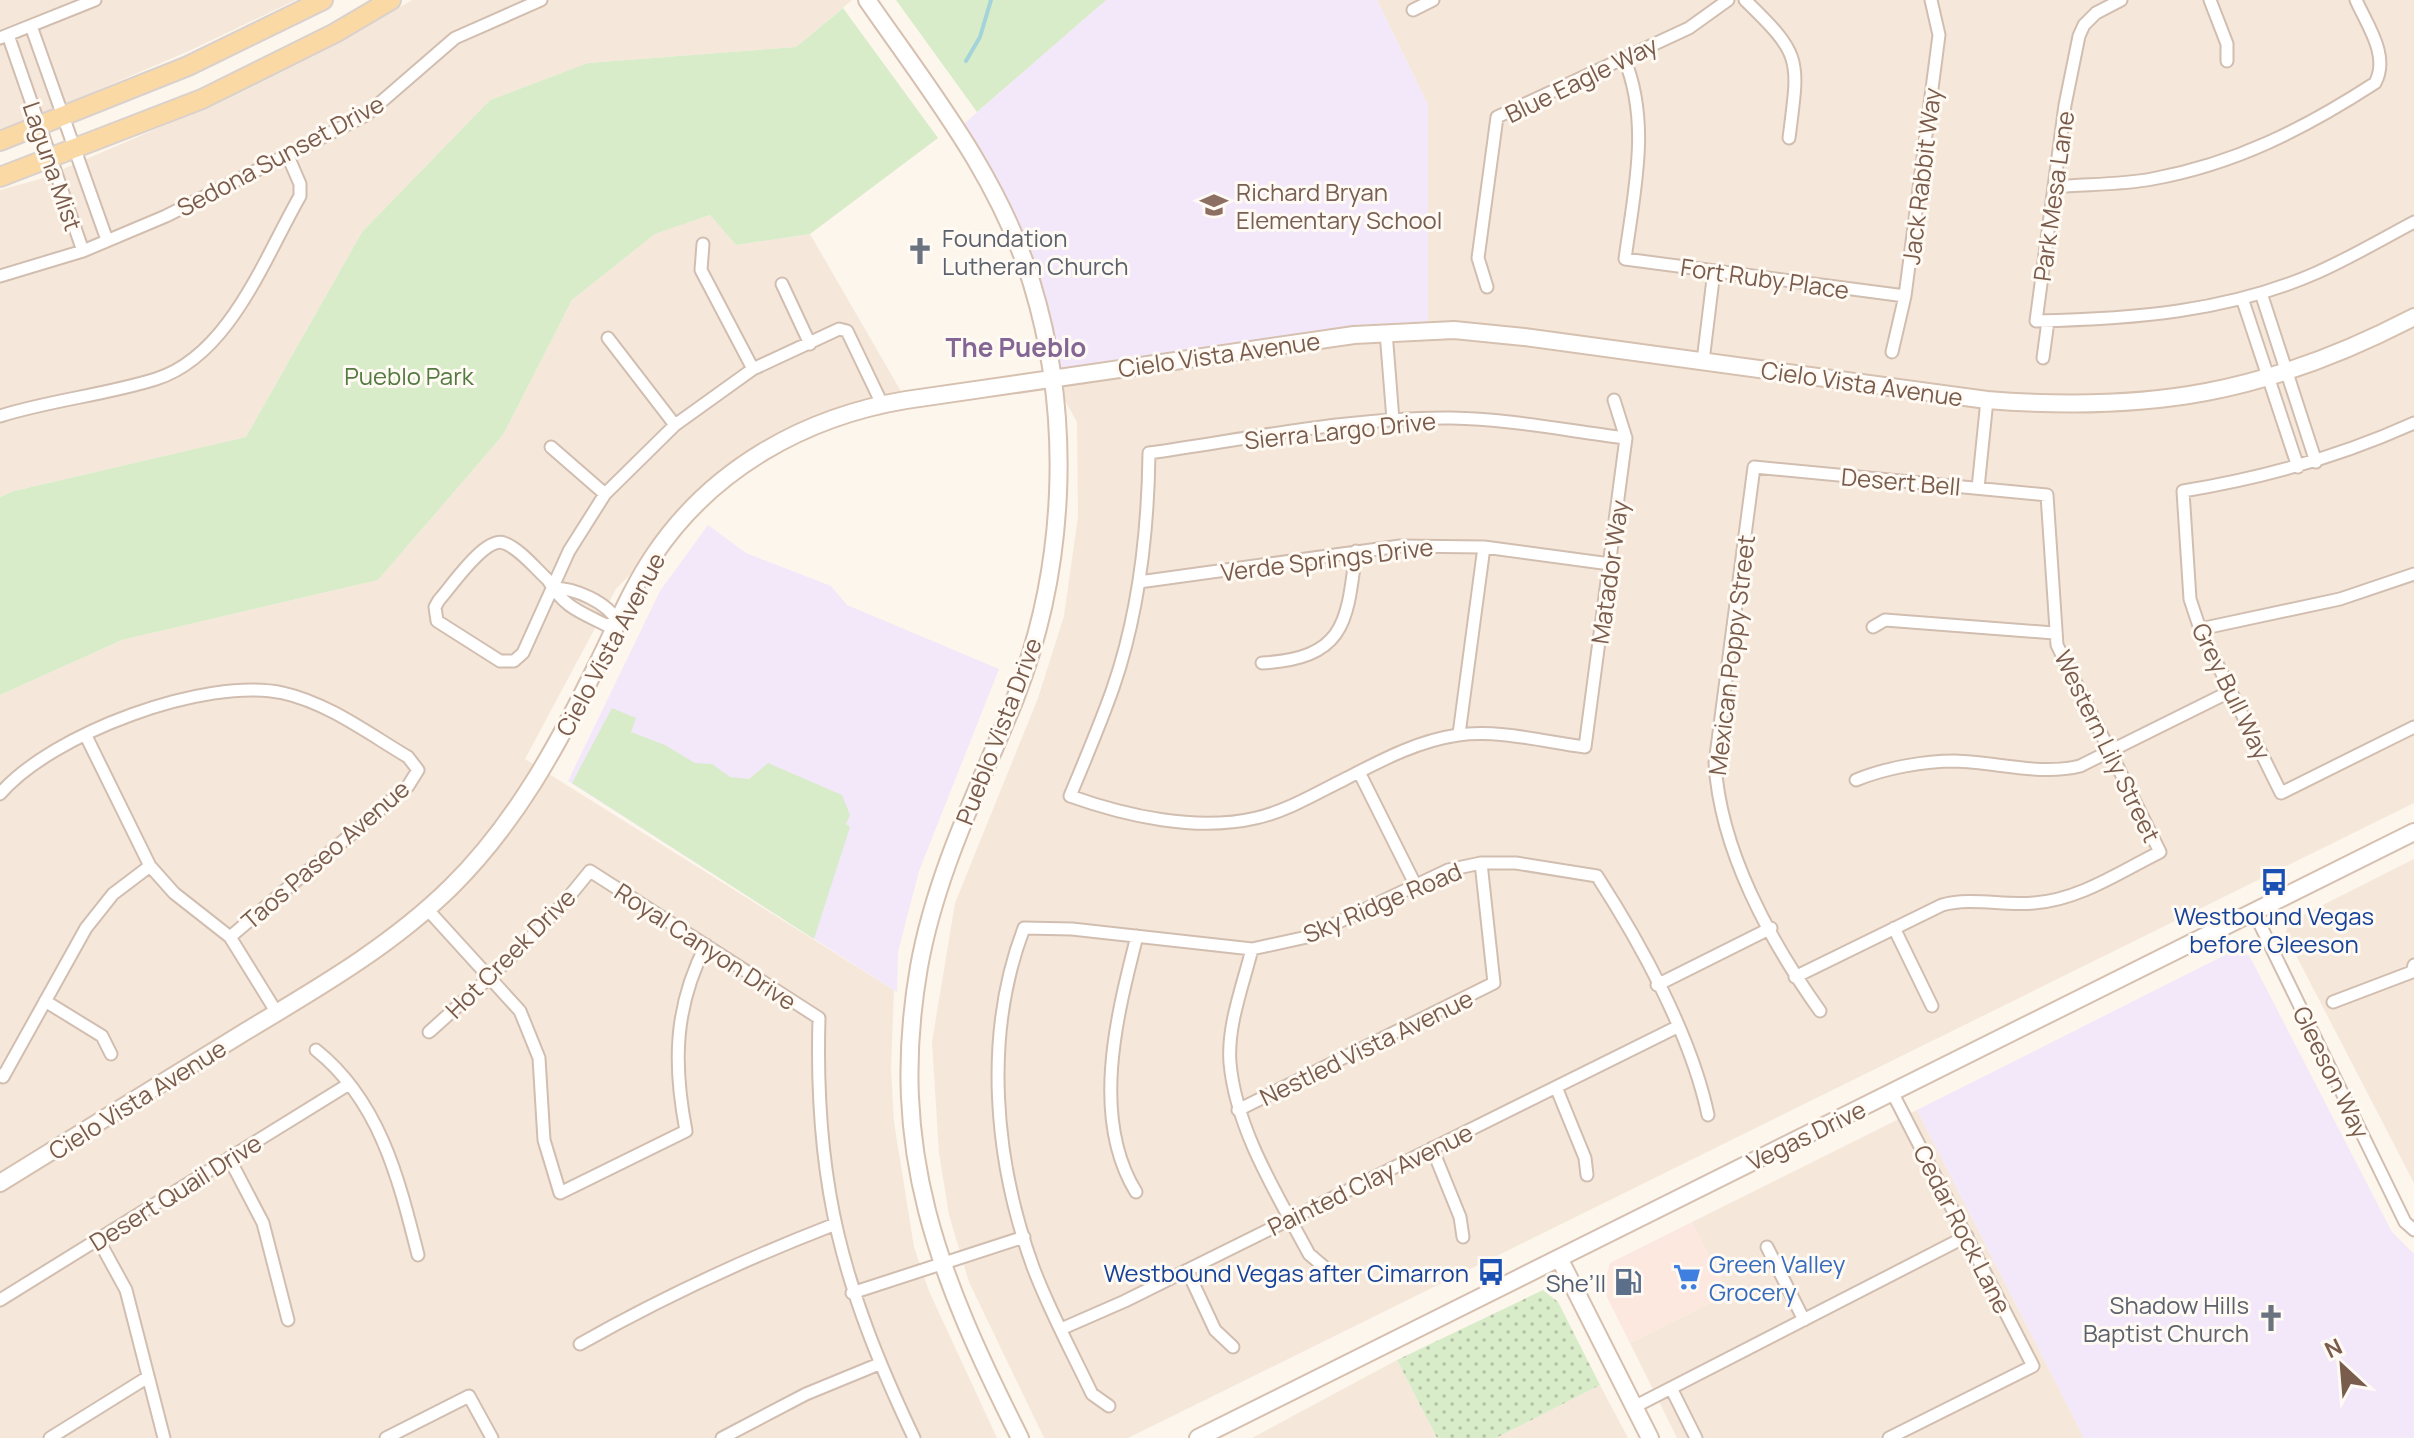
<svg xmlns="http://www.w3.org/2000/svg" width="2414" height="1438" font-family="Manrope,sans-serif">
<defs>
<pattern id="grass-dots" width="8" height="8" patternUnits="userSpaceOnUse" patternTransform="scale(2)"><rect width="8" height="8" fill="#d8ecc9"/><path d="M2 2h.1M6 6h.1" fill="none" stroke="#b4c2a5" stroke-width="1.8" stroke-linecap="round"/></pattern>
</defs>
<rect width="100%" height="100%" fill="#fdf6ec"/>
<path fill="#f5e8da" d="M0 0H296L189 51 0 132Z
M412 0H852L796 47 588 63 490 100 362 232 246 437 14 491 0 497V190L40 179 207 107 342 41Z
M1377 0H2414V803L1128 1438H1044L969 1282 949 1215 939 1153 932 1042 955 903 1038 698 1064 616 1078 516 1077 422 1052 378 1428 105Z
M710 215 736 245 810 234 906 400 782 440 677 526 616 589 525 759 894 990 891 1068 894 1122 914 1247 929 1291 997 1438H0V695L122 640 378 580 503 435 572 300 655 234Z
M2414 859V1183L2285 934 2289 922Z
M1917 1110 2084 1438H1677L1630 1343 1728 1294 1692 1222Z
M1397 1360 1437 1438H1252Z
M1600 1385 1628 1438H1496Z"/>
<path fill="#fde8e0" d="M1692 1222 1729 1294 1630 1343 1603 1289 1610 1263Z"/>
<path fill="#f3e8fa" d="M1106 0H1377L1428 105V330L1052 378 1037 302 959 128Z
M708 525 746 553 831 586 847 605 999 669 919 871 898 952 897 992 568 781 660 591Z
M2231 952 2249 955 2392 1232 2414 1254V1438H2084L1917 1110Z"/>
<path fill="url(#grass-dots)" d="M1543 1290 1558 1302 1600 1385 1496 1438H1437L1397 1360Z"/>
<path fill="#d8ecc9" d="M896 0H1106L977 112Z
M843 8 938 138 810 234 736 245 710 215 655 234 572 300 503 435 378 580 122 640 0 695V497L14 491 246 437 362 232 490 100 588 63 796 47Z
M612 708 636 718 631 732 665 745 695 763 712 764 730 777 749 779 768 763 842 795 850 815 846 824 850 827 814 939 572 783Z"/>
<g fill="none" stroke-linecap="round" stroke-linejoin="round">
<path stroke="#a5d3da" stroke-width="4" d="M966 61 980 37 991 0"/>
<g stroke="#d1beb0" stroke-width="15">
<path id="street" d="M1745 0C1803 56 1799 59 1789 138
M2121 0 2096 13 2084 25 2079 36 2065 105 2036 321C2132 319 2227 312 2316 273 2350 258 2382 239 2414 222
M2210 0 2227 44V61
M1413 10 1433 0
M31 26 107 240
M8 35 83 251
M0 38 95 0
M1624 58C1651 123 1634 191 1625 259L1905 296
M2054 187C2086 184 2120 185 2152 179 2235 164 2304 129 2375 83 2390 56 2367 25 2356 0
M703 244 701 270 753 369
M0 276 83 251 166 216 366 115 455 38 541 0
M782 284 810 344
M1487 287 1478 258 1497 117 1689 28 1728 0
M2261 293 2316 462
M2242 298 2298 467
M1386 332 1393 420
M608 338 675 425
M1892 352 1905 296 1939 35 1931 0
M2043 358 2048 321
M1703 361 1714 271
M1614 400 1626 438 1585 747C1545 742 1499 729 1458 735 1417 741 1382 760 1345 779 1317 793 1287 811 1256 818 1197 832 1126 816 1070 796 1085 760 1100 725 1113 688 1139 613 1148 532 1149 453 1248 439 1350 417 1451 418 1510 419 1568 431 1626 438
M0 416C51 400 105 395 156 379 229 356 264 259 300 196V184L287 154
M2414 423C2339 457 2263 478 2183 491L2190 599 2200 629 2281 793 2414 727
M551 447 605 494
M1978 488 1987 400
M1139 582 1400 546 1484 547 1610 564
M553 588C575 588 607 602 618 622L606 625C578 611 564 607 548 580 536 569 519 548 504 543 485 536 451 587 439 600L435 607 437 621 500 661H514L523 653 569 551 605 494 675 425 753 369 839 329 847 331 882 404
M1873 627 1885 620 2054 633
M2200 629 2340 599 2414 574
M1262 663C1346 658 1347 622 1356 551
M1459 734 1484 547
M86 736 150 866 174 893 230 937 277 1013
M1359 772 1415 884
M1856 780C1885 768 1924 761 1955 761 1996 762 2040 776 2080 766L2231 691
M0 794C51 734 206 676 283 693 328 703 369 734 408 757L418 770 408 786 230 937
M428 910 520 1011 539 1058 544 1140 560 1193 686 1131C673 1064 674 1007 706 945
M2254 912 2405 1222 2414 1230
M1894 928 1932 1006
M1252 949C1243 985 1227 1026 1230 1063 1236 1130 1278 1196 1309 1254L1323 1266
M1795 977 1942 905C1972 897 2003 906 2034 903 2079 900 2120 872 2160 852L2057 645 2047 495 1754 467 1715 763C1720 850 1770 941 1820 1011
M1657 985 1771 928
M45 1001 102 1036 111 1054
M2333 1002 2412 972 2414 965
M429 1032C486 981 543 931 590 871L819 1018C814 1185 843 1288 914 1438
M316 1050C380 1101 399 1180 418 1255
M0 1075 3 1077 86 928 113 894 150 866
M1556 1087 1585 1158 1587 1175
M1238 1110 1494 983 1481 863
M1432 1148 1460 1217 1463 1237
M229 1158 263 1223 288 1320
M1136 1192C1090 1117 1117 1015 1137 936
M98 1239 126 1290 164 1438
M1767 1247 1804 1320
M1187 1270 1215 1330 1233 1347
M852 1293 1024 1237
M0 1300 349 1084
M1061 1329 1125 1301 1677 1027
M580 1344C663 1297 745 1259 833 1225
M1671 1388 1696 1438
M1109 1406 1092 1394C1072 1352 1049 1310 1033 1267 994 1160 983 1035 1024 928L1072 929 1252 949 1307 937 1448 870 1481 863H1516L1597 876C1641 944 1691 1035 1708 1115
M1634 1407 1967 1236
M50 1438 148 1377
M386 1438 469 1396 492 1438
M722 1438 806 1394 879 1364
M1889 1438 2033 1366 1892 1092"/>
</g>
<g stroke="#d6c0b0" stroke-width="20">
<path id="secondary" d="M867 0C930 91 999 176 1032 284 1073 418 1066 569 1015 699 979 788 936 872 919 967 887 1151 939 1277 1020 1438
M0 1183C81 1133 162 1083 243 1033 316 989 390 947 451 887 515 824 558 745 597 665 615 629 631 589 654 555 712 469 804 417 906 400L1354 335 1454 330 1524 337 1987 400C2150 413 2268 393 2414 317
M1559 1258 1650 1438
M1198 1438 2414 832"/>
</g>
<g stroke="#dad1cd" stroke-width="22">
<path id="primary" d="M0 141 188 66 323 0
M0 177 202 99 335 33 391 0"/>
</g>
<use href="#street" stroke="#fff" stroke-width="11"/>
<use href="#secondary" stroke="#fff" stroke-width="16"/>
<use href="#primary" stroke="#fbd9a5" stroke-width="18"/>
</g>
<defs>
<g id="school-bare" transform="scale(2.16)"><path d="M0-5L7-2L0 1L-7-2ZM-4 1L0 2.5L4 1V4Q0 6-4 4Z" fill="#8d6e63" stroke="#fffaf3" stroke-width="2.5" paint-order="stroke"/></g>
<g id="church-bare" transform="scale(2.16)"><path d="M-1.2-6h2.4v3.5h3.3v2.4h-3.3V6h-2.4V-.1h-3.3v-2.4h3.3Z" fill="#6b7280" stroke="#fffaf3" stroke-width="2.5" paint-order="stroke"/></g>
<g id="bus-bare" transform="scale(2.16)"><path d="M-5-6H5V4H4V6H2V4H-2V6H-4V4H-5ZM-3.5-4V0h7V-4ZM-3.5 1.2v1.5H-2V1.2ZM2 1.2v1.5H3.5V1.2Z" fill="#1a4fb4" stroke="#fffaf3" stroke-width="2.5" paint-order="stroke"/></g>
<g id="supermarket-bare" transform="scale(2.16)"><path d="M-6-5.5h2.5l.6 2H6L4.5 2H-2.5L-4.4-4H-6ZM-1.5 3.2a1.3 1.3 0 1 0 .1 0ZM3 3.2a1.3 1.3 0 1 0 .1 0Z" fill="#3f7fe0" stroke="#fffaf3" stroke-width="2.5" paint-order="stroke"/></g>
<g id="fuel-bare" transform="scale(2.16)"><path d="M-5.5-6h7V0h2V4h1.3V-2.5L3-4.5l.8-.8L6-3V5H2.5V1h-1V6h-7ZM-4.2-4.7v3.2H.2V-4.7Z" fill="#5c6f8a" stroke="#fffaf3" stroke-width="2.5" paint-order="stroke"/></g>
</defs>
<g fill-rule="evenodd">
<use href="#school-bare" x="1214" y="205"/>
<use href="#church-bare" x="920" y="251"/>
<use href="#bus-bare" x="2274" y="882"/>
<use href="#bus-bare" x="1491" y="1272"/>
<use href="#supermarket-bare" x="1687" y="1277"/>
<use href="#fuel-bare" x="1628" y="1282"/>
<use href="#church-bare" x="2271" y="1318"/>
</g>
<g text-anchor="middle" dominant-baseline="central" stroke-width="6" stroke-linejoin="round" paint-order="stroke">
<g font-size="24" fill="#7a5c4d" stroke="#fffaf3">
<text transform="translate(1581 79) rotate(-26)">Blue Eagle Way</text>
<text transform="translate(280 155) rotate(-28)">Sedona Sunset Drive</text>
<text transform="translate(53 166) rotate(71)">Laguna Mist</text>
<text transform="translate(1921 176) rotate(-83)">Jack Rabbit Way</text>
<text transform="translate(2053 196) rotate(-82)">Park Mesa Lane</text>
<text transform="translate(1765 278) rotate(8)">Fort Ruby Place</text>
<text transform="translate(1219 354) rotate(-8)">Cielo Vista Avenue</text>
<text transform="translate(1862 383) rotate(8)">Cielo Vista Avenue</text>
<text transform="translate(1340 430) rotate(-6)">Sierra Largo Drive</text>
<text transform="translate(1901 481) rotate(5)">Desert Bell</text>
<text transform="translate(1327 559) rotate(-7)">Verde Springs Drive</text>
<text transform="translate(1609 572) rotate(-82)">Matador Way</text>
<text transform="translate(610 644) rotate(-62)">Cielo Vista Avenue</text>
<text transform="translate(1731 655) rotate(-83)">Mexican Poppy Street</text>
<text transform="translate(2232 691) rotate(64)">Grey Bull Way</text>
<text transform="translate(998 731) rotate(-69)">Pueblo Vista Drive</text>
<text transform="translate(2108 746) rotate(64)">Western Lily Street</text>
<text transform="translate(325 854) rotate(-41)">Taos Paseo Avenue</text>
<text transform="translate(1382 902) rotate(-23)">Sky Ridge Road</text>
<text transform="translate(706 946) rotate(33)">Royal Canyon Drive</text>
<text transform="translate(510 953) rotate(-45)">Hot Creek Drive</text>
<text transform="translate(1366 1047) rotate(-26)">Nestled Vista Avenue</text>
<text transform="translate(2332 1072) rotate(64)">Gleeson Way</text>
<text transform="translate(137 1099) rotate(-32)">Cielo Vista Avenue</text>
<text transform="translate(1806 1135) rotate(-26)">Vegas Drive</text>
<text transform="translate(1370 1179) rotate(-26)">Painted Clay Avenue</text>
<text transform="translate(175 1192) rotate(-32)">Desert Quail Drive</text>
<text transform="translate(1963 1229) rotate(63)">Cedar Rock Lane</text>
</g>
<g font-size="24" fill="#785e54" stroke="#fffaf3" text-anchor="start">
<text x="1236" y="191">Richard Bryan<tspan x="1236" dy="28">Elementary School</tspan></text>
</g>
<g font-size="24" fill="#5b616d" stroke="#fffaf3" text-anchor="start">
<text x="942" y="237">Foundation<tspan x="942" dy="28">Lutheran Church</tspan></text>
<text x="2249" y="1304" text-anchor="end">Shadow Hills<tspan x="2249" dy="28">Baptist Church</tspan></text>
</g>
<g font-size="24" fill="#537a41" stroke="#fffaf3">
<text x="409" y="375">Pueblo Park</text>
</g>
<g font-size="24" fill="#164399" stroke="#fffaf3">
<text x="2274" y="915">Westbound Vegas<tspan x="2274" dy="28">before Gleeson</tspan></text>
<text x="1469" y="1272" text-anchor="end">Westbound Vegas after Cimarron</text>
</g>
<g font-size="24" fill="#366cbe" stroke="#fffaf3" text-anchor="start">
<text x="1709" y="1263">Green Valley<tspan x="1709" dy="28">Grocery</tspan></text>
</g>
<g font-size="24" fill="#4e5e75" stroke="#fffaf3" text-anchor="end">
<text x="1606" y="1282">She’ll</text>
</g>
<g font-size="26" font-weight="bold" fill="#846695" stroke="#fffaf3">
<text x="1016" y="347">The Pueblo</text>
</g>
</g>
<g transform="translate(2342 1366) rotate(334)" stroke="#fffaf3" stroke-width="6" paint-order="stroke">
<path d="M0-6L14 30L0 20L-14 30Z" fill="#7a5c4d"/>
<text y="-12" font-size="22" font-weight="bold" text-anchor="middle" fill="#7a5c4d">N</text>
</g>
</svg>
